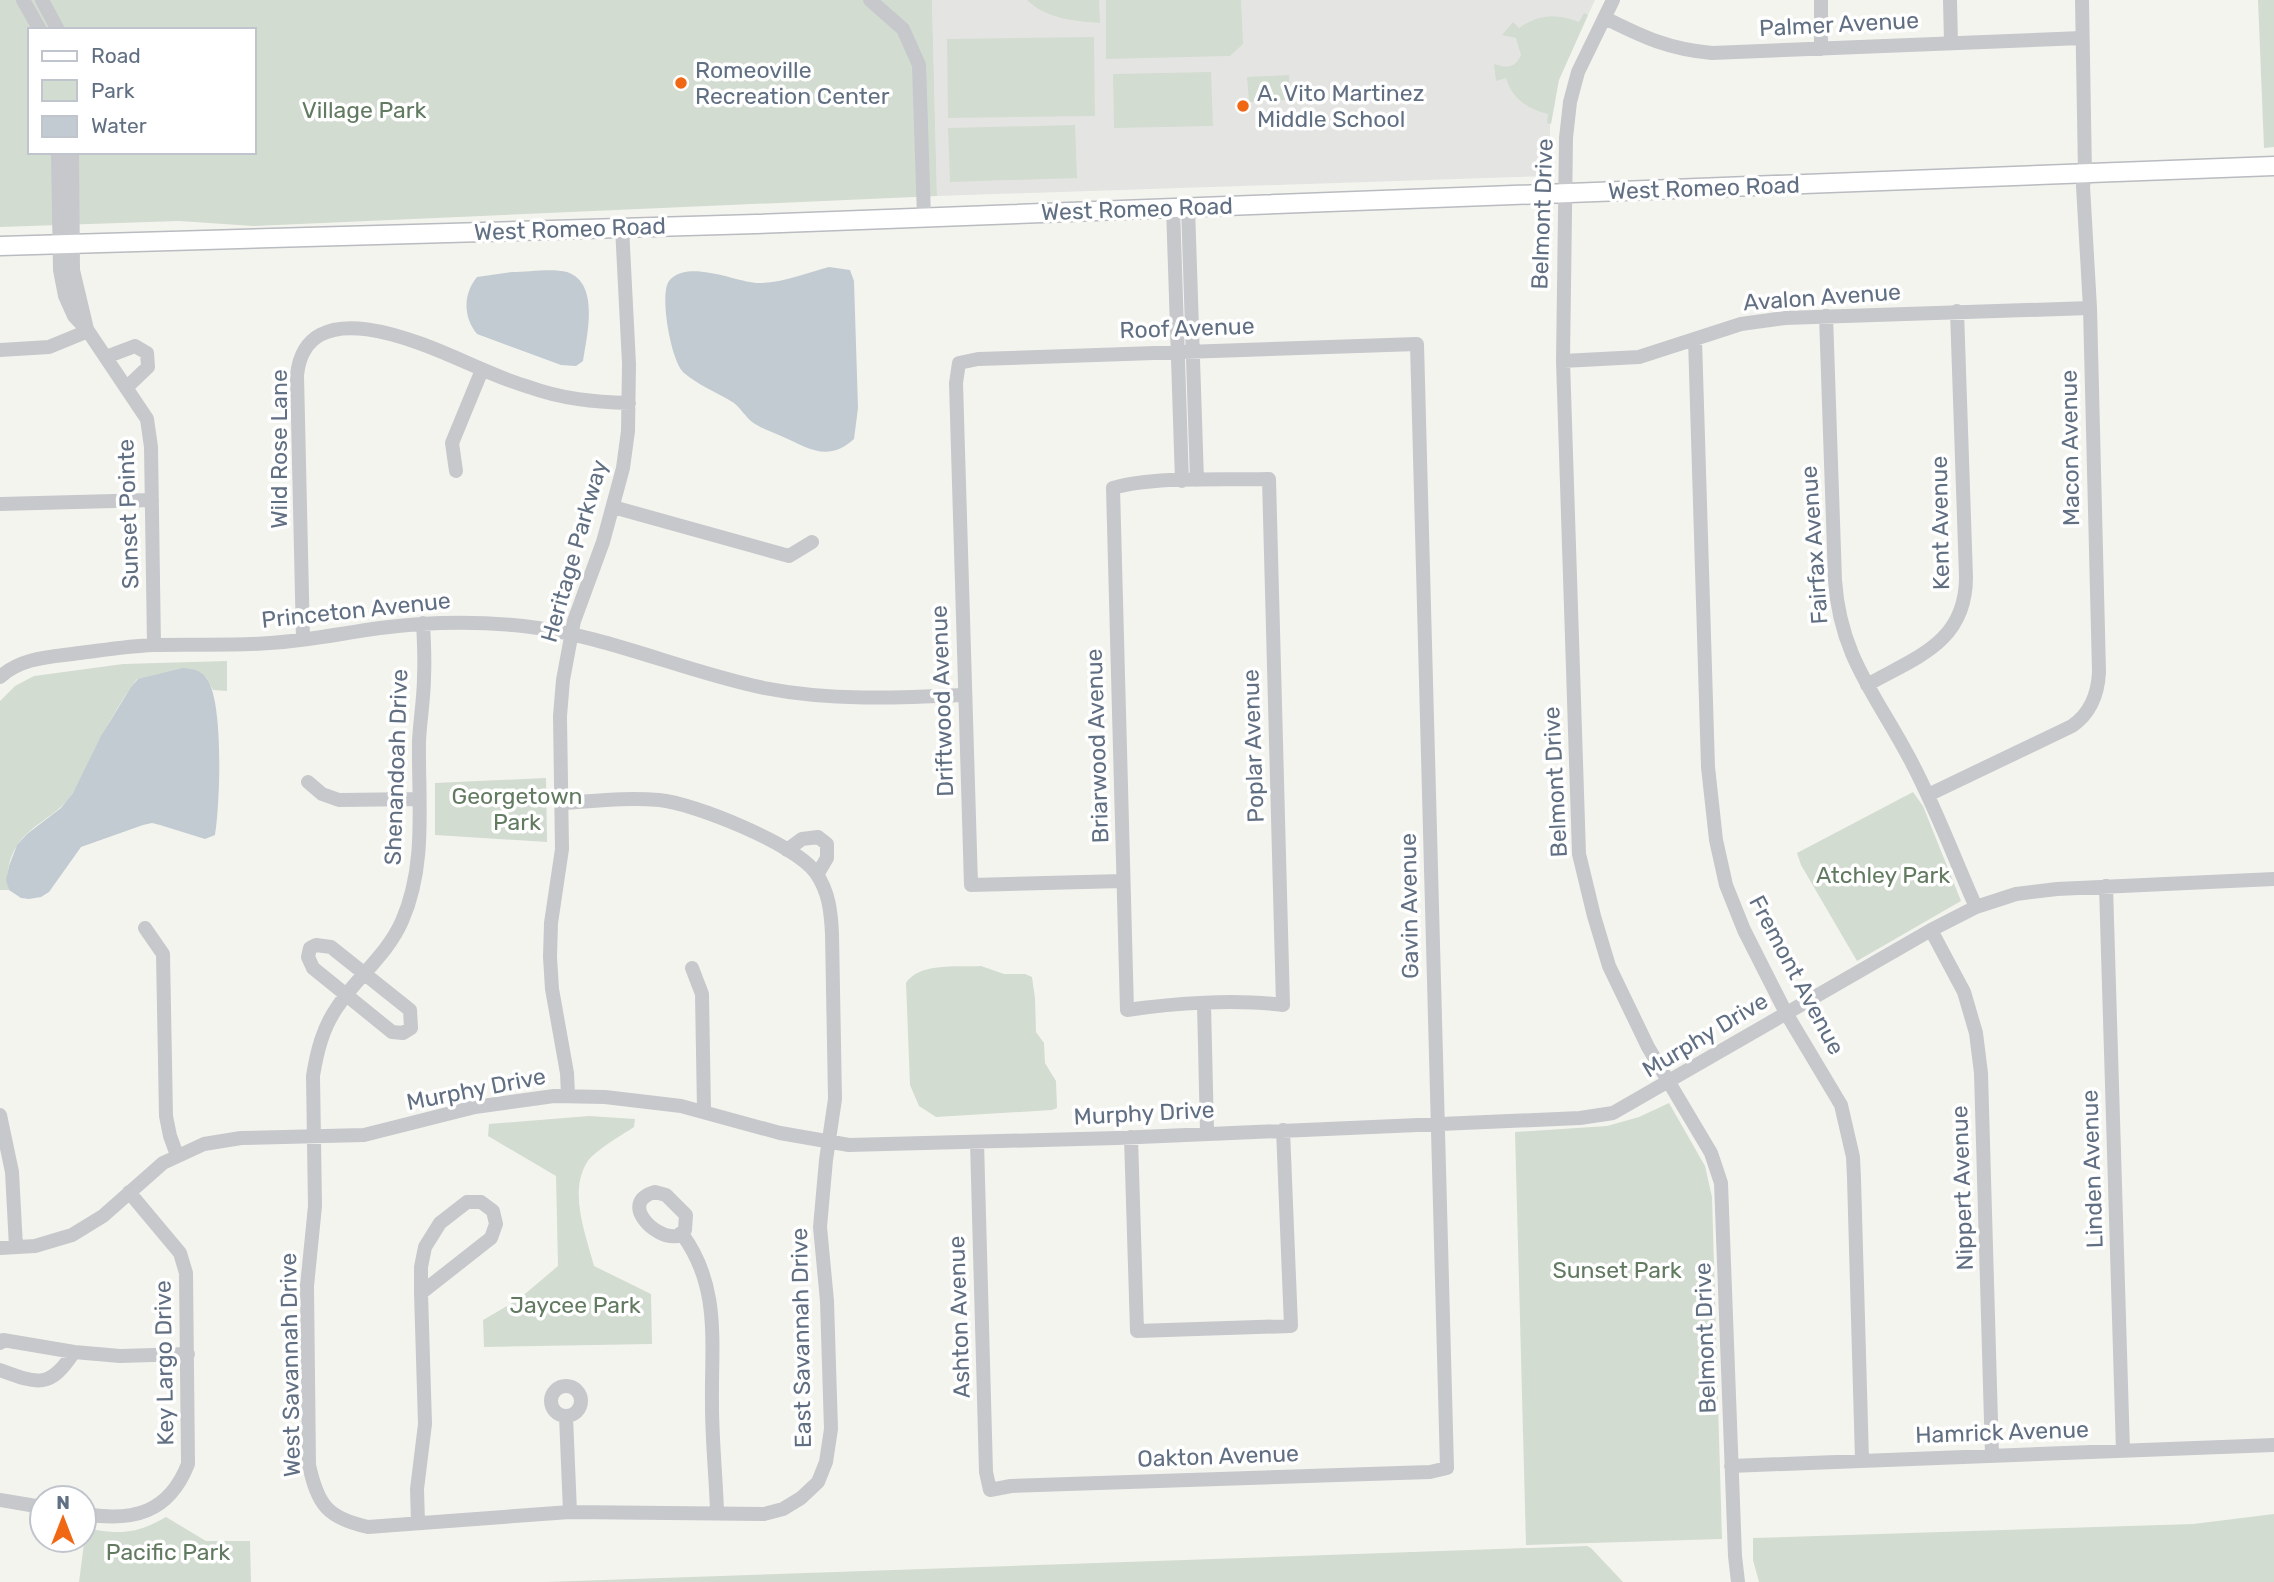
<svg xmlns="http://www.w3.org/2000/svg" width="2274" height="1582" font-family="Rubik,sans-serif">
<rect width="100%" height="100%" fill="#f4f4ef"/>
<path fill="#e4e5e3" d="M932 0H1595L1553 90 1550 123V176L937 196Z"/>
<path fill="#d3dcd0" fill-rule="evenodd" d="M0 0H932L937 196 253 226 179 221 0 227ZM30 30H254V152H30Z
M1027 0H1099L1100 23C1074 21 1046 19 1027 0Z
M1106 0H1241L1243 44 1230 56 1106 59Z
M2258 0H2274V147L2264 148Z
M1584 13 1588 15 1559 80 1551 124 1547 123 1548 114C1528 109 1512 99 1506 78L1496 81 1494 64C1506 68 1515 69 1521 55L1516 38 1502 35 1513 22 1519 28C1539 14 1557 13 1579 22Z
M1094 37 1095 116 948 118 947 39Z
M1211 72 1213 126 1114 128 1113 74Z
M1289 75 1290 100 1249 102 1247 77Z
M1075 125 1077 178 950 182 948 128Z
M227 661V691L213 690 206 677 137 679C120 702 106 727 93 753 86 767 80 784 70 797 56 816 32 824 18 844 9 857 5 875 9 890H0V701L15 686 34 676 123 664Z
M546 778 547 842 435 835V783Z
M1913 792 1923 806 1961 901 1857 961 1801 865 1797 853Z
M981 966 1004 974H1025L1032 977 1035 998 1036 1032 1044 1043 1045 1063 1056 1081 1057 1108 1052 1110 936 1117 919 1106 910 1085 906 983C919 962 959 967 981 966Z
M1669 1103 1705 1166 1712 1197 1722 1539 1526 1545 1515 1132 1607 1126 1639 1117Z
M589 1116 635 1119 634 1127C622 1135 592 1152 586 1164 569 1194 586 1235 594 1266L651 1294 652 1344 484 1347 483 1320 519 1299 558 1266 556 1176 488 1136 489 1124Z
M2274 1514V1582H1759L1753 1560V1538L2193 1524Z
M166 1517 206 1541H250L251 1582H79L86 1528C120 1535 136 1534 166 1517Z
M1587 1546 1591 1548 1623 1582H545Z"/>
<path fill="#c2cbd1" d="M829 267 850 270 854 281 858 408 854 439C827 463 809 448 781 436 772 432 760 428 752 422 746 417 741 409 734 403 718 393 698 385 684 373 671 362 659 294 669 281 686 259 734 281 756 283 780 284 806 273 829 267Z
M512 272C527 272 553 268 567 272 600 283 587 335 583 361L576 366 561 365 477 334C463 317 463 294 477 277Z
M183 668C193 669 201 670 207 679 224 703 220 805 215 835L205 839 160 825 152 823 143 825 81 847 49 892 41 897 29 899 21 898 9 890 6 880 9 866 17 845 27 834 61 808 73 793 101 736 131 687 138 679Z"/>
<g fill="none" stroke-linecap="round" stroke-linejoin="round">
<g stroke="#b8bbbf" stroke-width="21">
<path id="major" d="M0 246 756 224 2274 166"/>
</g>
<path stroke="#c6c8cc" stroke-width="14" d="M23 0 40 30
M42 0 58 30
M870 0 903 29 919 65 924 217
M1613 0 1578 72 1570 102 1566 138 1563 361 1579 854 1594 916 1609 966 1648 1047 1711 1153 1721 1183 1735 1556 1738 1582
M1821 0V49
M1950 0 1951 42
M1605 18C1643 37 1668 49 1712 53L2082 38
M58 152 60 270 65 296 74 316 88 331 147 419 151 447 154 645
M72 152 73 270 87 329
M1173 207 1182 481
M1188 207 1197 480
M1826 316 1835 580C1840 659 1879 698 1913 765 1937 811 1955 860 1976 907
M1695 339 1708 767 1716 840 1726 885 1744 930 1786 1013 1841 1105 1853 1157 1854 1178 1862 1460
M0 350 49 347 88 331
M106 357 135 346 147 353 148 367 126 388
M1563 361 1639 357 1741 324 1785 318 2090 308
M456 471 452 443 482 370
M1269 479 1283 1005C1235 999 1175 1003 1127 1010L1113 488C1155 476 1223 480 1269 479Z
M0 504 152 500
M613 507 789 556 812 542
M423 623C424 641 425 659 424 677 424 698 420 720 419 741 418 802 427 864 402 921 387 955 358 976 338 1006 323 1027 317 1051 313 1076L315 1206 307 1286 309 1465C318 1506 328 1518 368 1527L570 1512 764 1514 783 1509 801 1498 818 1482 826 1462 831 1429 827 1301 820 1227 826 1160 835 1099 832 934C831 912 829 892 816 873 797 845 694 803 659 800 627 797 595 801 563 803
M303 639 297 375C307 285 435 349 479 368 495 375 512 382 529 387 562 399 594 402 629 403
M0 677C22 657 51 657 80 653 104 650 129 646 153 645 192 644 231 646 270 643 307 641 343 633 380 628 427 622 475 621 523 626 606 635 682 671 764 688 830 701 897 698 965 695
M1867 685C1916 657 1966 643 1966 577L1957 311
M308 782 322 794 339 800 419 799
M1928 795 2072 726C2091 713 2098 694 2099 672L2090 308 2083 186 2085 174 2082 0
M787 850 802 839 818 837 827 844V858L817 875
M2106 886 2123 1451
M145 928 163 954 166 1116 170 1136 177 1155
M1931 930 1964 992 1976 1033 1981 1073 1992 1456
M316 945 331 947 410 1010 411 1028 403 1033 392 1032 313 968 308 957 310 948Z
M692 968 702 994 704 1111
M1204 1004 1207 1132
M568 1095 567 1073 552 989 550 957 551 923 562 849 560 716 563 680 574 621 603 542 623 468 628 431 629 364 622 227
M0 1115 12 1172 16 1247
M1131 1137 1137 1331 1291 1326 1283 1130
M977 1142 986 1472 990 1490 1011 1486 1430 1472 1447 1468 1417 344 978 359 959 363 956 383 971 885 1123 881
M655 1192 666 1195 686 1215 685 1230 677 1236C655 1240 618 1202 655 1192Z
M682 1234C721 1287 711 1343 712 1405 712 1441 716 1477 717 1512
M0 1248 35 1246 72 1235 103 1216 163 1163 204 1144 241 1138 364 1135 475 1107 554 1096 605 1097 681 1106 780 1133 849 1145 1117 1138 1580 1118 1613 1113 1931 930 1976 907 2016 894 2057 889 2274 879
M0 1343 3 1340 74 1352 120 1356 188 1354
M0 1370C38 1384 50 1389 74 1352
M551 1401a15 15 0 1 1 30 0a15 15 0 1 1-30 0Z
M566 1416 570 1512
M1731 1466 2274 1445
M0 1500 42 1507
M84 1514C133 1522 169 1513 188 1464L186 1273 180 1253 129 1192
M418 1523 417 1489 425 1424 421 1293V1267L425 1247 440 1223 467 1202H481L493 1211 496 1224 491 1238 421 1293"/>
<use href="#major" stroke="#fff" stroke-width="18"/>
</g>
<g fill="#f06814" stroke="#fff" stroke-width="2.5">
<circle cx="681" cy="83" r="7"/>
<circle cx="1243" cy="106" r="7"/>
</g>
<g text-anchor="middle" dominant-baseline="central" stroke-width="7" stroke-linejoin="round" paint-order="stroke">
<g font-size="23" fill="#616f83" stroke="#fff">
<text transform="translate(1839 24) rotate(-3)">Palmer Avenue</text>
<text transform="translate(1704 188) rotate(-2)">West Romeo Road</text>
<text transform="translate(1137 209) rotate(-2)">West Romeo Road</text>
<text transform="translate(1542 214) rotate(-88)">Belmont Drive</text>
<text transform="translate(570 229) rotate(-2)">West Romeo Road</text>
<text transform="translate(1822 297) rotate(-4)">Avalon Avenue</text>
<text transform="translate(1187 328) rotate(-2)">Roof Avenue</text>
<text transform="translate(2070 448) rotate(-91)">Macon Avenue</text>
<text transform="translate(279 449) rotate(-90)">Wild Rose Lane</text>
<text transform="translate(128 514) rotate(-92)">Sunset Pointe</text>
<text transform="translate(1940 523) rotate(-91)">Kent Avenue</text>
<text transform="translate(1814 545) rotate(-94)">Fairfax Avenue</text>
<text transform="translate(574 551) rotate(-74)">Heritage Parkway</text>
<text transform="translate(356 610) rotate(-6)">Princeton Avenue</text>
<text transform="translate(942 701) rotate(-92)">Driftwood Avenue</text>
<text transform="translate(1097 746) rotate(-92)">Briarwood Avenue</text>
<text transform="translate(1253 746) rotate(-92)">Poplar Avenue</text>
<text transform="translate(396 767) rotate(-88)">Shenandoah Drive</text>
<text transform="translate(1555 782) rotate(-93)">Belmont Drive</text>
<text transform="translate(1409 906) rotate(-91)">Gavin Avenue</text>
<text transform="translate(1797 975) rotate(62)">Fremont Avenue</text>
<text transform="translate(1705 1035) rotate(-31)">Murphy Drive</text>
<text transform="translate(476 1089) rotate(-11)">Murphy Drive</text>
<text transform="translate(1144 1113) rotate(-3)">Murphy Drive</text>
<text transform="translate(2092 1169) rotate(-92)">Linden Avenue</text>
<text transform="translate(1962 1188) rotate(-92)">Nippert Avenue</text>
<text transform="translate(959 1317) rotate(-92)">Ashton Avenue</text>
<text transform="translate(801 1338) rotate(-91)">East Savannah Drive</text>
<text transform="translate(1705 1338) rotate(-92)">Belmont Drive</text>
<text transform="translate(164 1363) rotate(-91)">Key Largo Drive</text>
<text transform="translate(290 1365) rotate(-91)">West Savannah Drive</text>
<text transform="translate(2002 1432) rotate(-2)">Hamrick Avenue</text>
<text transform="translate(1218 1456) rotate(-2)">Oakton Avenue</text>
</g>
<g font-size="23" fill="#616f83" stroke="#fff" text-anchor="start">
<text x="695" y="70">Romeoville<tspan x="695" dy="26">Recreation Center</tspan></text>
<text x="1257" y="93">A. Vito Martinez<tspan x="1257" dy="26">Middle School</tspan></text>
</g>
<g font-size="23" fill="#617a60" stroke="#fff">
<text x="364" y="110">Village Park</text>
<text x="517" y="796">Georgetown<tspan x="517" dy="26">Park</tspan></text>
<text x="1883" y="875">Atchley Park</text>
<text x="1617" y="1270">Sunset Park</text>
<text x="575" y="1305">Jaycee Park</text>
<text x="168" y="1552">Pacific Park</text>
</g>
</g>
<rect x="28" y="28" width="228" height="126" fill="#ffffff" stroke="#c0c5cd" stroke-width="2"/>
<rect x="42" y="51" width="35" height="10" fill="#ffffff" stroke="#c0c5cd" stroke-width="2"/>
<text x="91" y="63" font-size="21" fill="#616f83">Road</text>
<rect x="42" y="80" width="35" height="21" fill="#d3dcd0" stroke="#c0c5cd" stroke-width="2"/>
<text x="91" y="98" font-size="21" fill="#616f83">Park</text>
<rect x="42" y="116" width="35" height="21" fill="#c2cbd1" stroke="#c0c5cd" stroke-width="2"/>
<text x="91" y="133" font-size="21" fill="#616f83">Water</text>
<g transform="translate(63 1519)"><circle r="33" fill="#ffffff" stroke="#c0c5cd" stroke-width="2"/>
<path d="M0-5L12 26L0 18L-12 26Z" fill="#f06814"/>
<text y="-10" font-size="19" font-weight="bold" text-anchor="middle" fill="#616f83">N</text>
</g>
</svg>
